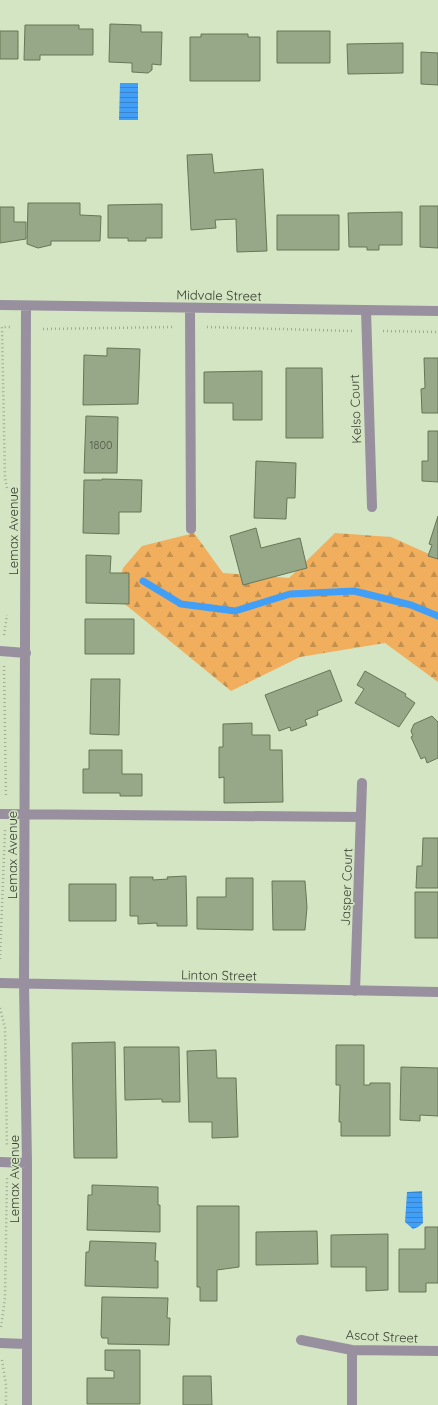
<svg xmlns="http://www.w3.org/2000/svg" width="438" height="1405" font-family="Quicksand,sans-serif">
<defs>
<pattern id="forest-firs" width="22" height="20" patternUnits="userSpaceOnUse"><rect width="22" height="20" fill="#f1af5d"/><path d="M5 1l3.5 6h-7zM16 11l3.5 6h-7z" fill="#c4904d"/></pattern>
<pattern id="water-rules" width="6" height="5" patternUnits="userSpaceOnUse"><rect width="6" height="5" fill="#429ff8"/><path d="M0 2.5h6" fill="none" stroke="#3883c9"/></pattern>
</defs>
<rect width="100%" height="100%" fill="#d3e5c2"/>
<path fill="url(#forest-firs)" d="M194 533 223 573 289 578 335 533 391 537 438 558V682L385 643 300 657 231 691 115 596 123 568 142 546Z"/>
<path fill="url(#water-rules)" d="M120 83H138V120H119Z
M422 1191 423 1223 418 1227 413 1229 405 1222 407 1192Z"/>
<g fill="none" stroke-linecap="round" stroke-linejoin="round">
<path stroke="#429ff8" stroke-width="7" d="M143 581 181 604 235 611 290 594 354 591 411 605 438 616"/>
</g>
<path fill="#96a887" stroke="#667657" d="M110 24 141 25V32H162L161 65 152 64V70L148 73 132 72V63L109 62Z
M25 25H79V29H93V55H40V60H24Z
M0 31H18V59H0Z
M277 31H330V63H277Z
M201 34H248V37H260V81H190V37H201Z
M403 43V73L348 74 347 44Z
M421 52 438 53V85L421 84Z
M212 154 214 173 263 169 267 251 237 252 236 219 215 220 216 228 191 230 187 155Z
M28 203H80V215L101 216 100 241H51V245L38 248 27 244Z
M162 204V238H146V241H128V238H108V205Z
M420 206H438V248L420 247Z
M0 207H14V222H26V239L0 243Z
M402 212V245H379V250H367V247H349L348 213Z
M277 215H339V250H277Z
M107 348 140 349 138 404 83 405 84 355 107 356Z
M424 358H438V413H422L421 389 425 388Z
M286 368H322L323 438H286Z
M262 371V420H233V403H204V372Z
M86 416 118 417 117 473H84Z
M428 431H438V482L422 481V461H428Z
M256 461 296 463 295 498H287L286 519 254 518Z
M102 479 142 480 141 512H119V534L83 533 84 480H102Z
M438 516V559L428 556 432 545 429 544Z
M256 528 261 548 300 538 307 568 243 585 230 536Z
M86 555 111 556 110 573H129V604L86 603Z
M85 619H134V654H85Z
M330 670 342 701 317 711 318 715 305 720 307 725 291 731 290 727 279 731 265 695Z
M365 671 406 694 405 696 415 703 399 727 355 703 364 689 357 685Z
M91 679H120L119 735 90 734Z
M432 716 438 722V758L427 763 425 757 421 759 411 737 413 736 411 731 414 724Z
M252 723V735H270V750H282L283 802 224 803V777L219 778V747H223V724Z
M89 750H122V774H142V796H120V793H83V769H89Z
M423 838H438V888H416L417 866H422Z
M186 876 187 926H157V923L138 924V916H130V877H153V880L168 879 167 877Z
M226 878H253V930L197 929V897H226Z
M272 881H305L307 907 305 930H273Z
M69 884H116V921H69Z
M415 892H438V938H415Z
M115 1042 117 1158H74L72 1043Z
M336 1045H364V1085H370V1083H390V1136H341V1122H339L340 1085H336Z
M124 1047H179L180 1102H162V1099L125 1100Z
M216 1050 217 1078H236L238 1137 212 1138V1122H189L187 1051Z
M401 1067 438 1068V1116L420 1115V1121L400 1120Z
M92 1185 158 1187V1205H160V1232L87 1230 88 1195H92Z
M197 1206H239V1267L217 1270V1301H200V1287H197Z
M425 1227H438V1283H426V1292H399V1249H425Z
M317 1231 318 1264 256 1265V1232Z
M388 1234V1290L366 1291V1267H331V1235Z
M90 1241 156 1243 155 1261H158V1288L85 1286 86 1252H89Z
M102 1297 168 1298 167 1318H170L169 1345 108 1344V1338H102L101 1335Z
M105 1350H140V1404H87V1378H114V1371L105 1370Z
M183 1376H211L212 1405H183Z"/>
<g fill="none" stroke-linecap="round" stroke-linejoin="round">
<path stroke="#9eac91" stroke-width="2.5" stroke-dasharray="1 3" stroke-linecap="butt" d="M207 327 352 331
M43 329 174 327
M383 331 438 332
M7 488 5 478 2 327H10
M4 635 7 615
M4 666 6 797
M0 959 5 830
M0 1008 5 1028 7 1147
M1 1327 5 1298 7 1178
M2 1360 6 1385V1405"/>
<path stroke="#98909f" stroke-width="10" d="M0 305 438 311
M26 306 24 984 27 1163V1405
M190 308 191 529
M366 310 372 507
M0 651 26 653
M0 814 361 817
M0 983 438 992
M355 991 362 783
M0 1162 27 1163
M301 1340 352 1350 438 1351
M0 1343 26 1344
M352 1350V1405"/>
</g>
<g text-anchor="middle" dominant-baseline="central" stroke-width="3" stroke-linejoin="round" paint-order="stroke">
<g font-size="11" fill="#4f5846">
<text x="101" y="445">1800</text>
</g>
<g font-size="13" fill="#373e30" stroke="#d3e5c2">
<text transform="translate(219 295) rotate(1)">Midvale Street</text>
<text transform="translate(355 409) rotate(-92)">Kelso Court</text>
<text transform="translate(13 531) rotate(-90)">Lemax Avenue</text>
<text transform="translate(12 855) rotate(-90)">Lemax Avenue</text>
<text transform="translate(346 887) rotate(-88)">Jasper Court</text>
<text transform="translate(219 975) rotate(1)">Linton Street</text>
<text transform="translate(14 1179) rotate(-90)">Lemax Avenue</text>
<text transform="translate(382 1336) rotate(3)">Ascot Street</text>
</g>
</g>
</svg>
